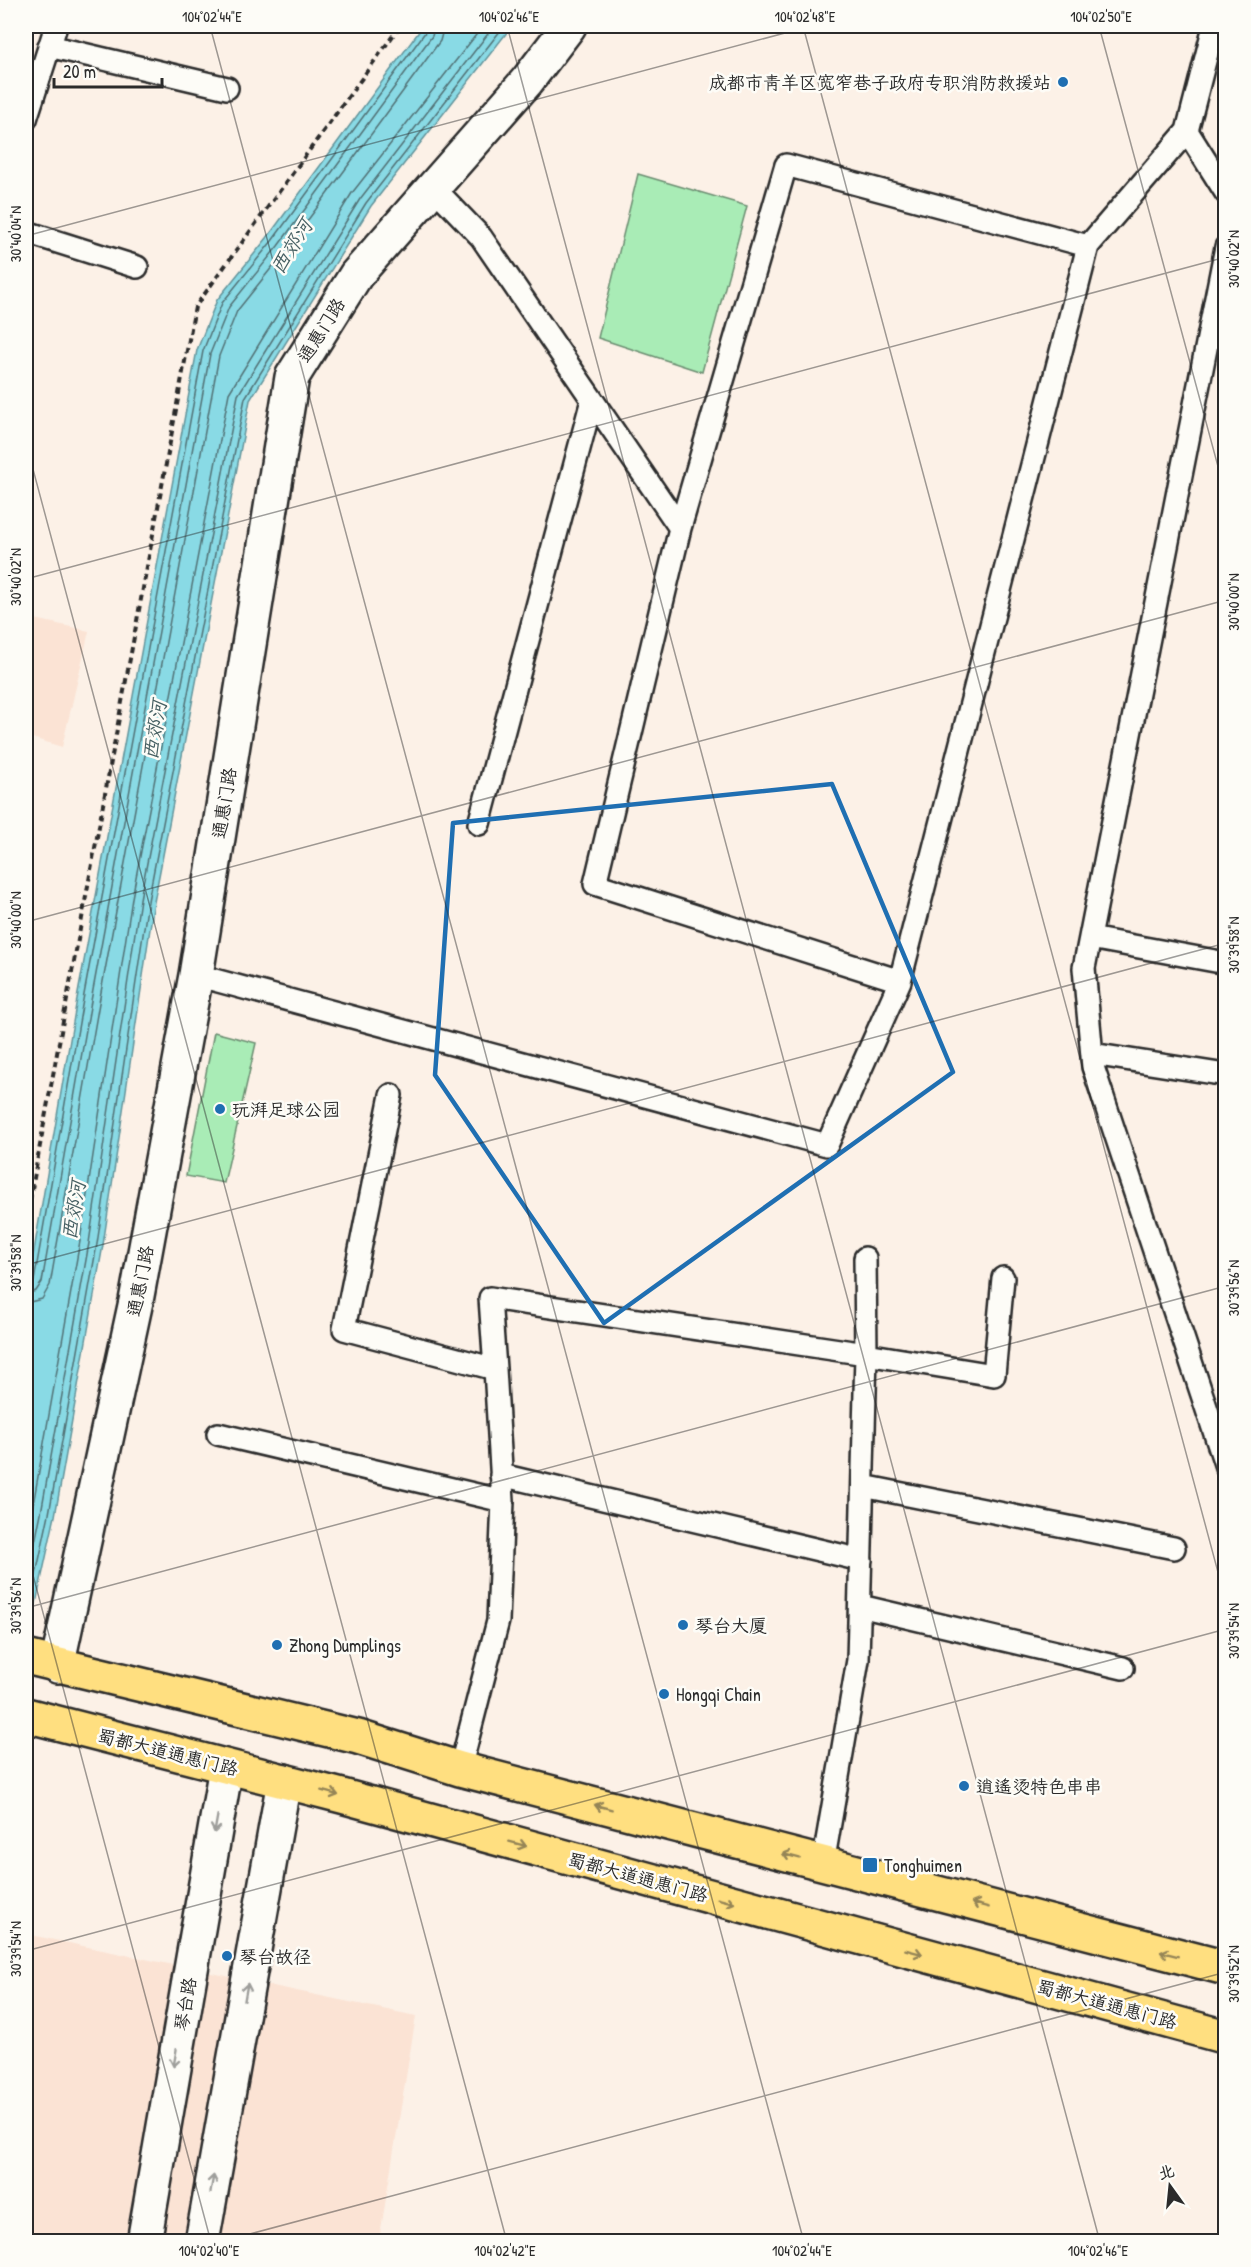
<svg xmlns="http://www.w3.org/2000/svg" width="1251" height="2267" font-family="'Patrick Hand','LXGW WenKai TC',sans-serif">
<rect width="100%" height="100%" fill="#fcf1e7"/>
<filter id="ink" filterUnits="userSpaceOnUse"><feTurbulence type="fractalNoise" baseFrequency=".0167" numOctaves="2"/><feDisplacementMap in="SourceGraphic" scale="12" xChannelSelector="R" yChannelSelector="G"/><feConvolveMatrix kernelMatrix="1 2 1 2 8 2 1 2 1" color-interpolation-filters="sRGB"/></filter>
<g filter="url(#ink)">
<path fill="#fbe3d4" d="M26 617 89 631 62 747 26 736Z
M26 1934 416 2016 379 2241 26 2242Z"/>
<path fill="#a9ecb6" stroke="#6a8c70" stroke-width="1.5" d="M638 174 747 206 702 372 598 338Z
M214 1032 256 1043 224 1183 186 1176Z"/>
<path fill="#89dae5" stroke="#63949b" stroke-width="1.5" d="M423 26H512L371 206 250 400 154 902 103 1245 55 1516 26 1649V1297L77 999 197 350 217 300 267 238Z"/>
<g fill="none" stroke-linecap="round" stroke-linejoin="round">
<path stroke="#517175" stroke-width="1.5" d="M26 1287 31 1286 34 1281 83 1000 203 351 222 303 272 241 426 31 428 26
M26 1294 36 1291 42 1282 91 1001 210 354 229 307 278 246 432 36 435 26
M26 1303 42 1299 50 1285 99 1003 219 356 237 311 285 251 440 41 444 26
M26 1544 80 1241 132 898 229 393 352 193 483 26
M26 1586 41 1513 89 1243 140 899 238 395 360 199 494 26
M26 1621 49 1514 97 1244 148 901 245 398 366 203 504 26"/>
<g stroke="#2b2b2b" stroke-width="26">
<path id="lane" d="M49 46 227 88
M26 119 56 26
M1187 131 1226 193
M433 187 481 237 680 528 786 165 1088 246
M26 232 137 267
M1226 247 1084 968 1093 1067 1226 1467
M680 528 595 884 900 981 1088 246 1187 131 1214 26
M479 824 592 400
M1090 938 1226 963
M196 975 827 1145 900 981
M1092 1054 1226 1075
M391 1095 344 1329 495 1369 503 1501
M865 1258 866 1354 994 1375 1003 1278
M495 1369 490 1298 866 1354 858 1660 823 1864
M218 1434 503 1501 498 1621 460 1769
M501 1475 861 1560
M863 1486 1174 1548
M860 1606 1123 1668"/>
</g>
<g stroke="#2b2b2b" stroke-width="38">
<path id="street" d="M57 1666 136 1301 196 975 292 377 356 275 527 81 569 26
M144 2242 226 1767
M202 2242 284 1781"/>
</g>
<g stroke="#2b2b2b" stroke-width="38">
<path id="primary" d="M26 1657 358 1737 460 1769 1226 1968
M26 1715 342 1796 1226 2037"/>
</g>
<path stroke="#2b2b2b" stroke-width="4" stroke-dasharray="6 4.5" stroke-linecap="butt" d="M26 1221 195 307 400 26"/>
<use href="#lane" stroke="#fdfcf7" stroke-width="21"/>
<use href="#street" stroke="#fdfcf7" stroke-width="33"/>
<use href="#primary" stroke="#ffdf80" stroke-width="33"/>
</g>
<defs><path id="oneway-shaft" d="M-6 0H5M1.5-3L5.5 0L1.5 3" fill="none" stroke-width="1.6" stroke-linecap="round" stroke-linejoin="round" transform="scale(1.5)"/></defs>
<g stroke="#958556">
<use href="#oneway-shaft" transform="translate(330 1793) rotate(15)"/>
<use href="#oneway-shaft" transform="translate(603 1807) rotate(-165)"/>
<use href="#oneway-shaft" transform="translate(518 1844) rotate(15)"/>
<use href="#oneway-shaft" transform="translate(791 1856) rotate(-165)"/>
<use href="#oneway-shaft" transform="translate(726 1901) rotate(15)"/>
<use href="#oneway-shaft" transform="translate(980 1905) rotate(-165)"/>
<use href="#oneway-shaft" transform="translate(914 1952) rotate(15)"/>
<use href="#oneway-shaft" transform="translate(1169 1954) rotate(-166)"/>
</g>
<g stroke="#9e9e9b">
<use href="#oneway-shaft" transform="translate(216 1824) rotate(100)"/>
<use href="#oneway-shaft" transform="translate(246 1992) rotate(-80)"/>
<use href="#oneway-shaft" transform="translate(175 2058) rotate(100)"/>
<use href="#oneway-shaft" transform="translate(212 2184) rotate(-80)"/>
</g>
</g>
<path fill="none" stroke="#1f6fb2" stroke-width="4.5" stroke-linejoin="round" d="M832 784 953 1072 604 1323 435 1075 453 823Z"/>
<path fill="none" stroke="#2b2b2b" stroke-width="1.5" stroke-opacity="0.45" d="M210 26 804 2242M507 26 1100 2242M803 26 1226 1602M1099 26 1226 496M26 236 811 26M26 443 507 2242M26 579 1226 257M26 922 1226 600M26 1265 1226 943M26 1549 211 2242M26 1608 1226 1286M26 1951 1226 1629M220 2242 1226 1972"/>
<g fill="#1f6fb2" stroke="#fdfcf7" stroke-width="2">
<circle cx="1063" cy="82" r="6"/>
<circle cx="220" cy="1109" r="6"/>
<circle cx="683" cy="1625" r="6"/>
<circle cx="277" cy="1645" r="6"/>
<circle cx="664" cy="1694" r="6"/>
<circle cx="964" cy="1786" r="6"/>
<rect x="862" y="1857" width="16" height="16" rx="3"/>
<circle cx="227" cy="1956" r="6"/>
</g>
<g text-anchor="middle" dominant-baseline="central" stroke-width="5" stroke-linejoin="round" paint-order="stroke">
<g font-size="18" fill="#2b2b2b" stroke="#fdfcf7" text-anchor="start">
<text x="1051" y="82" text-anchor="end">成都市青羊区宽窄巷子政府专职消防救援站</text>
<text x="232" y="1109">玩湃足球公园</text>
<text x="695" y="1625">琴台大厦</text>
<text x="289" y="1645">Zhong Dumplings</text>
<text x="676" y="1694">Hongqi Chain</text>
<text x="976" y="1786">逍遥烫特色串串</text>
<text x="884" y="1865">Tonghuimen</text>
<text x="239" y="1956">琴台故径</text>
</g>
<g font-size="18" fill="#2b2b2b" stroke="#fdfcf7">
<text transform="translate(321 330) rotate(-58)">通惠门路</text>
<text transform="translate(224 803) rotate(-81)">通惠门路</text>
<text transform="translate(140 1281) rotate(-79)">通惠门路</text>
<text transform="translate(168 1752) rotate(14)">蜀都大道通惠门路</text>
<text transform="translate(638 1877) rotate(15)">蜀都大道通惠门路</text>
<text transform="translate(185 2004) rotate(-80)">琴台路</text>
<text transform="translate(1107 2004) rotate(15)">蜀都大道通惠门路</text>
</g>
<g font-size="20" font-style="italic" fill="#476063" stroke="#fdfcf7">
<text transform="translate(291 246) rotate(-58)">西郊河</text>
<text transform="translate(154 730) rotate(-81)">西郊河</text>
<text transform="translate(73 1210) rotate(-81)">西郊河</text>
</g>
</g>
<rect width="1251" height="2267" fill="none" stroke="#fdfcf7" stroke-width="66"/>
<g transform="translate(1170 2186) rotate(345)" stroke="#fdfcf7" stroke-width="4.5" paint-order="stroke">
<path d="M0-4.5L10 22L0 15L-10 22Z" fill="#2b2b2b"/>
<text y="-9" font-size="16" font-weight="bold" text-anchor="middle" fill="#2b2b2b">北</text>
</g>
<path d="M54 78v9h108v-9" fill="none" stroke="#2b2b2b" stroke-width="3"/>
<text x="63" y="78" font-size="18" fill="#2b2b2b" stroke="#fdfcf7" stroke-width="4.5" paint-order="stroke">20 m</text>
<rect x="33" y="33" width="1185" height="2201" fill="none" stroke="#2b2b2b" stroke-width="2"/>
<g font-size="15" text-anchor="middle" fill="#2b2b2b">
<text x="212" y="22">104°02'44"E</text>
<text x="509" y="22">104°02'46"E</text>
<text x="805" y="22">104°02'48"E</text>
<text x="1101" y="22">104°02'50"E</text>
<text transform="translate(16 234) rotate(-90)" y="5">30°40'04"N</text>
<text transform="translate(1234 259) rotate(-90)" y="5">30°40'02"N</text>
<text transform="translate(16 577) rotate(-90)" y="5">30°40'02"N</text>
<text transform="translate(1234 602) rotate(-90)" y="5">30°40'00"N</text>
<text transform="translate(16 920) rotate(-90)" y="5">30°40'00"N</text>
<text transform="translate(1234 945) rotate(-90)" y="5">30°39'58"N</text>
<text transform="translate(16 1263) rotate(-90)" y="5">30°39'58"N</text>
<text transform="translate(1234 1288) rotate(-90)" y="5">30°39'56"N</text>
<text transform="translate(16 1606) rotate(-90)" y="5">30°39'56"N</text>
<text transform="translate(1234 1631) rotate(-90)" y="5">30°39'54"N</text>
<text transform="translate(16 1949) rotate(-90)" y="5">30°39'54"N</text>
<text transform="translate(1234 1974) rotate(-90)" y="5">30°39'52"N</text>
<text x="209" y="2256">104°02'40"E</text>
<text x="505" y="2256">104°02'42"E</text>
<text x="802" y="2256">104°02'44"E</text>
<text x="1098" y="2256">104°02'46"E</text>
</g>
</svg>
